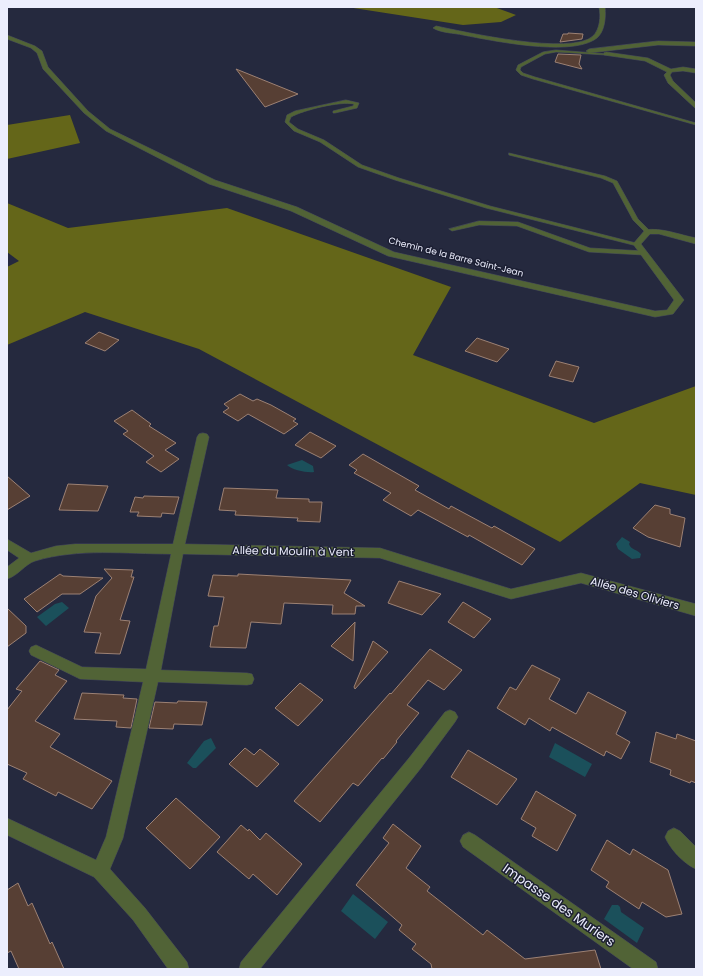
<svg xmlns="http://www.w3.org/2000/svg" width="703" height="976" font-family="Poppins,sans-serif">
<rect width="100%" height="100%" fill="#25293e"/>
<path fill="#646619" d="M347 7H494L516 15 501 22 463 25Z
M70 115 80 143 7 159V125Z
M7 203 68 228 227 208 451 287 413 355 594 423 696 386V495L640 483 560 542 199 349 85 312 7 345V267L19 261 7 252Z"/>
<path fill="#1b505b" d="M302 460 313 466 314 472C307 473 292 470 287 465Z
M622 537 630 542 629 544C631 550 637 549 641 554L640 558 632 559 618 549 616 544Z
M62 602 69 608 46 626 37 617 55 604Z
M211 738 216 748 196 768H193L187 763 204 741Z
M555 743 592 764 585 777 549 757Z
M353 894 388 922 375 939 341 911Z
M612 905H618L620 907 621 912 644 928 637 943 604 919Z"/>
<path fill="#573f34" stroke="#9c8174" d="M568 33 583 34 582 39 560 42 563 34H568Z
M558 54 581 55 579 64 582 69 555 62Z
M236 69 293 92 298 94 265 107Z
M99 332 119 340 105 351 85 343Z
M477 338 509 349 497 362 465 351Z
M556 361 579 367 573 382 549 376Z
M240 394 253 401 257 399 271 405 296 419 293 421 298 424 284 434 248 414 238 421 223 412 229 408 224 404Z
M132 410 151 424 149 426 176 443 165 450 179 459 161 472 146 462 154 456 123 434 128 431 114 421Z
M310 432 336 446 321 458 295 445Z
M363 454 419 486 415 490 449 509 451 506 492 528 494 526 535 549 522 565 469 535 468 537 418 510 411 516 383 500 391 493 354 473 357 470 349 465Z
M7 476 30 496 7 510Z
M68 484 108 486 98 511 59 510Z
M224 488 278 490 276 498 309 499V502H322L320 522 297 521 298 518 235 515 236 511 219 510Z
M144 496 179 497 174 514 162 513 161 517 137 516 139 512H130L135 497 143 498Z
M655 505 670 509V514L685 518 680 547 648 537 633 528Z
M104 569 133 570 131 577H134L120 620 130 621 120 654 95 653 101 633 84 632 96 596 112 578Z
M60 574 63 576 103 578 80 594H62L37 612 24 599Z
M238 574 351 580 344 593 365 606H356L355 614H332L333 605 284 603 281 624 251 622 246 648 210 647 214 626H218L224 597 208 596 213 575 238 576Z
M399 581 441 594 422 615 388 603Z
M463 602 491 619 474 638 448 622Z
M7 608 26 626V633L7 647Z
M355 622 353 661 331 646Z
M373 641 388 652 355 689 354 687Z
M430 649 462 670 444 690 428 680 407 705 419 713 396 741 397 742 383 759 382 758 358 786 353 783 320 822 294 801 390 693 391 694Z
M40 661 59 670 55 675 67 681 35 721 60 734 50 747 112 781 92 809 58 792 56 796 23 779 27 773 7 764V710L22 691 16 689Z
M532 665 560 679 549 699 576 714 588 692 626 712 616 734 630 742 621 759 606 751 604 756 552 727 550 731 529 718 525 725 497 708 510 687 516 690Z
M300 683 323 700 298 726 275 708Z
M82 693 124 695 123 698 137 699 131 728 116 727 117 721 74 719Z
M178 701 207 702 202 725 174 724 173 729 149 728 155 702 177 703Z
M656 732 676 739 677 734 696 741V783L691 781 690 783 670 775 671 770 650 762Z
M245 748 254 755 260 749 279 764 257 787 229 764Z
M468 750 517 779 497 805 451 777Z
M536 791 576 815 557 851 532 836 536 828 521 819Z
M176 798 220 837 190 869 146 828Z
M393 824 421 846 406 868 430 887 427 891 483 935 487 930 525 959 595 950 601 969H432L431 964 412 949 416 944 399 930 402 925 356 885 389 843 383 838Z
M241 825 248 831 249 829 260 840 266 833 302 864 277 895 253 874 249 879 217 852Z
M607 840 630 855 633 849 668 870 682 914 666 917 642 902 639 909 606 887 609 882 591 870Z
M18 883 28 906 32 903 50 944 52 942 64 969H19L11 951 7 953V890Z"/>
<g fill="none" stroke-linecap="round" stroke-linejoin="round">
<g stroke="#414559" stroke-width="1">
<path id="lane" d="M556 50 608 54 606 55 556 52 545 54 521 67 520 70 523 73 535 77 696 123V125L533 79 521 75 516 70 518 65 543 52Z
M346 100 359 103 357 108 335 113H333V111L353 106 354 104C340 101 304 110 291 117L289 122 298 129 324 140 362 165 399 178 490 206 640 244 637 246 486 208 395 180 358 167 320 142 294 131 285 122 287 115 295 111Z
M509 153 605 176 617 181 638 219 651 232 646 233 633 220 613 183 601 178 509 155Z
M479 221 518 222 590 248 644 251 647 253 644 255 589 252 517 226 479 225 452 231 449 229Z"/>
</g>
<g stroke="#414559" stroke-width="1">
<path id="street" d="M599 7H605C606 18 605 34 594 40 567 56 494 41 463 35 454 33 441 33 433 28L436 26C465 32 572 56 593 36 600 29 601 16 599 7Z
M7 35 35 46 42 51 48 67 88 111 110 129 215 180 297 207 394 252 655 311 667 310 674 300 633 244 645 230C661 227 680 235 696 238V244L659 234H650L641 244 684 300 673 314 655 317 388 256 291 211 209 184 106 131 84 113 43 69 37 53 31 48 7 39Z
M658 41 696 42V46L658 45 589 53 586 51 589 49Z
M606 52 648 58 671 69 683 67 696 69V73L683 71 672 72 670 75 673 81 696 103V109L668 83 664 75 667 72 645 61 604 55V53Z
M203 433 207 434 209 437 185 544 380 548 511 589 581 573 696 604V616L581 583 511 599 380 558 183 554 161 670 247 673 252 674 254 679 252 684 247 685 158 682 123 838 110 869 145 908 187 962 189 969H168L133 920 94 877 7 835V818L96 860 106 837 143 682 80 679 31 655 29 651 31 647 36 645 82 667 146 669 171 554C126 554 78 548 35 561 25 564 18 576 7 579V567L19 558 7 550V539L31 553 56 546 75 544H173L197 437 199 434Z
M450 710 455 712 458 717 455 722 421 768 260 969H239L241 962 409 758 445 712Z
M674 828 680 831 696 847V869C684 864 670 849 665 837L668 831Z
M469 832 475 835 656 962 658 969H633L463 847 460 841 463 835Z"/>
</g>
<use href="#lane" fill="#516336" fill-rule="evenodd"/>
<use href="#street" fill="#516336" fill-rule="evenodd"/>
</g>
<g text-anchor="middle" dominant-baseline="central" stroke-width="3" stroke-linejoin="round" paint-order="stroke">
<g font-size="9" fill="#eceefd" stroke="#1c1f33">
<text transform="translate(456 257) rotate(14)">Chemin de la Barre Saint-Jean</text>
</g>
<g font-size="11" fill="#eceefd" stroke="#1c1f33">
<text transform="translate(293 551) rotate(1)">Allée du Moulin à Vent</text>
<text transform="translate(635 593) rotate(16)">Allée des Oliviers</text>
</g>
<g font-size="13" fill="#eceefd" stroke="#1c1f33">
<text transform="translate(559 905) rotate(35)">Impasse des Muriers</text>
</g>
</g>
<rect width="703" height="976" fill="none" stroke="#eceefd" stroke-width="16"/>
</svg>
